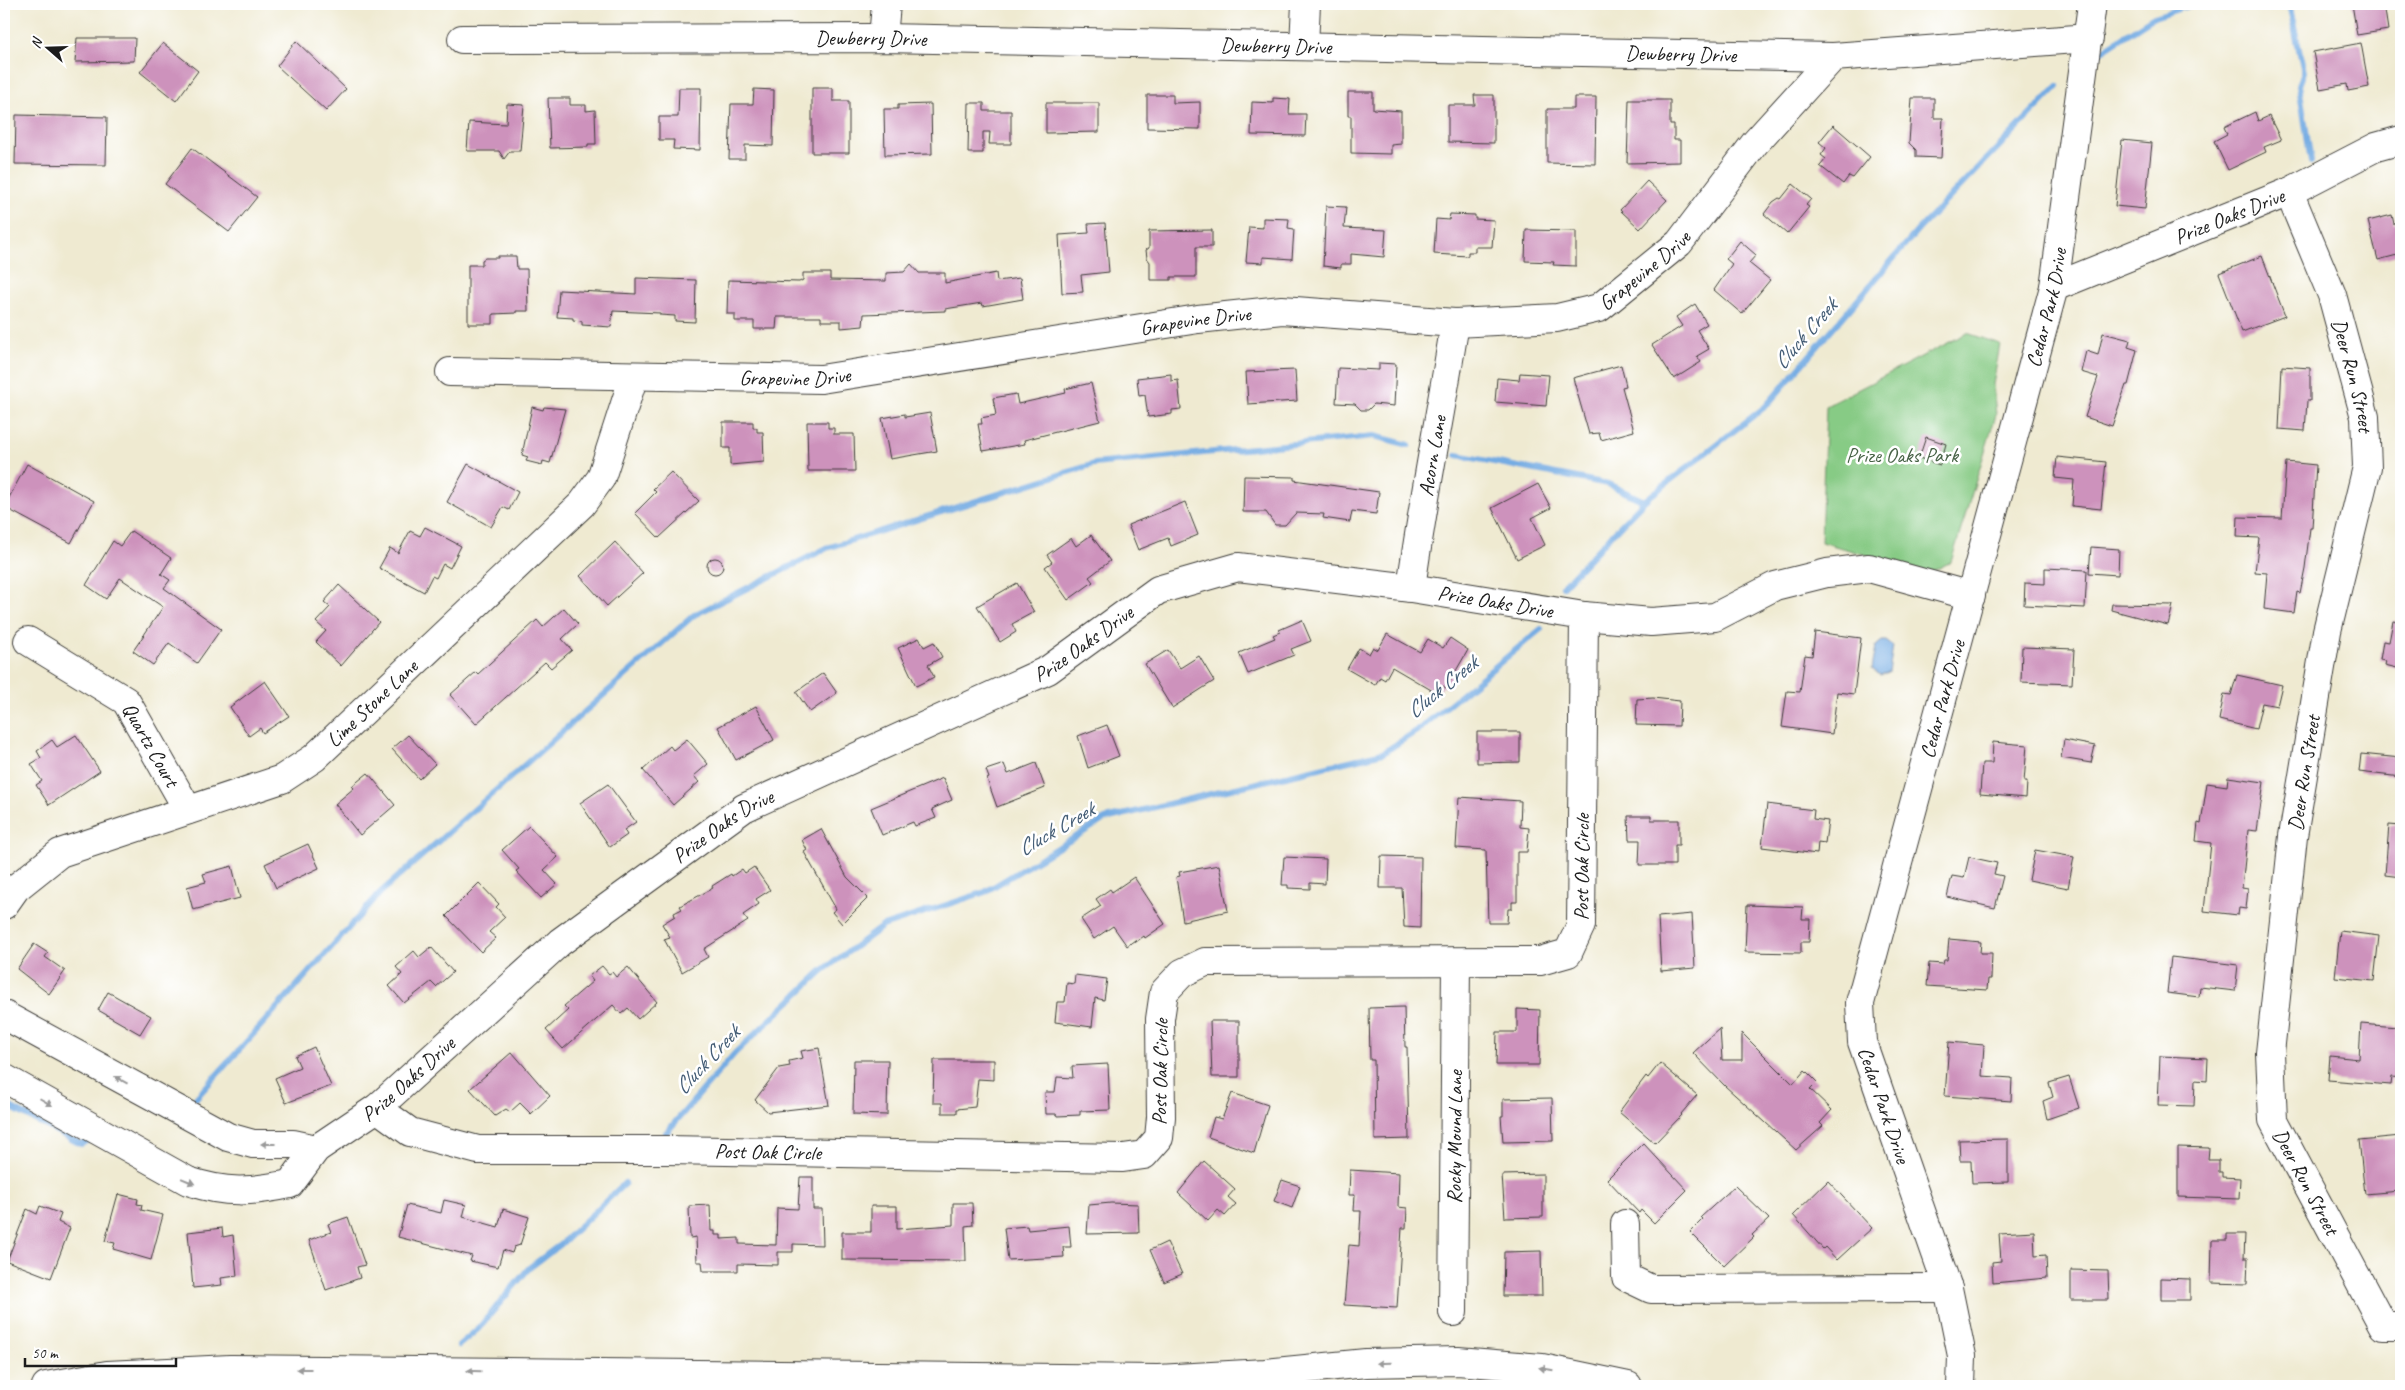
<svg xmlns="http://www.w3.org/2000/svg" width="2405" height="1390" font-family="Caveat,sans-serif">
<rect width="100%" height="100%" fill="#fff"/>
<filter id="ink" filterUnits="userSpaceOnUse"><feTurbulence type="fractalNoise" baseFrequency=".02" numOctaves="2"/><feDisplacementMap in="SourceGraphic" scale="10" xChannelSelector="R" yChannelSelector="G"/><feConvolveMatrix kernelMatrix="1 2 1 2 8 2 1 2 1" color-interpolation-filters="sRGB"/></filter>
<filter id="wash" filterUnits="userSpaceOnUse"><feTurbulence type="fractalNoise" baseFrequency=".0096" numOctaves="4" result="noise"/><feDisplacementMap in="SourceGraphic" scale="20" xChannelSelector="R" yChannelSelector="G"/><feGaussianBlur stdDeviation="1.12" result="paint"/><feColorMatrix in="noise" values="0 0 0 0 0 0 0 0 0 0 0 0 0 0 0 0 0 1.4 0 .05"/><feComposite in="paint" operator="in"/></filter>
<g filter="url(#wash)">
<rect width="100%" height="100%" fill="#efead1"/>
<path fill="#87cb85" stroke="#527450" d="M1967 333 2000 344 1993 385 1996 415 1951 562 1929 573 1821 542 1826 406Z"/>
<path fill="#75ace3" stroke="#486480" d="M1882 641H1886L1893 646 1889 672 1880 675 1872 669 1876 646Z"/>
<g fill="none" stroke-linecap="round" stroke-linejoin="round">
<path stroke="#75ace3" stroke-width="6" d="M2289 4 2304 72 2299 85 2311 162
M2100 52 2154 17 2194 4
M1457 455 1608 484 1644 501
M1563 586 1644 501 1766 406 1919 229 2058 86
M196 1098 381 892 694 615 827 548 1094 464 1374 436 1409 445
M10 1107 81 1144 91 1139
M665 1134 735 1053 822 971 883 926 985 892 1105 819 1383 753 1418 730 1541 629
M459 1345 478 1329 529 1268 561 1244 625 1183"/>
</g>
<g id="blocks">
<path fill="#cd92bc" d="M2352 4H2384L2388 30 2357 35Z
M77 38H135L134 61 75 62Z
M296 41 346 89 326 111 277 66Z
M163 43 198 71 176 101 140 72Z
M2361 43 2369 87 2348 91 2347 84 2320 89 2313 52Z
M679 88H701L700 150 673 149 674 140H659V117H678Z
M812 88H833V101H849V153H812Z
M754 89 774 90 773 146 745 145V159H729L731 104H753Z
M1348 92H1373V109L1401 111V144L1391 145V154L1351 153V116H1348Z
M1147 95H1173V103L1200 102V129L1147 128Z
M1474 95H1494V143L1448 142V105H1475Z
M1574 97H1596L1595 164 1547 163V109H1574Z
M548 98H570V105H586V111L595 110 596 144H588V147L550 148Z
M1273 98 1290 99 1289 114H1306L1305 136 1251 135 1252 102 1273 103Z
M1912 98H1934V118H1943L1941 158 1916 157V150L1909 143Z
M1629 100H1670V125H1674V140H1680V162L1627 163Z
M969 103H984V111H1011V144H989L990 132H983V153H968Z
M1046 103H1099V132L1046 133Z
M507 104 524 105 520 151H510L504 159 499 151H467L469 122 506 124Z
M931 104 932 154 885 155 884 109H898V105Z
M2255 112 2258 121 2269 116 2281 140 2264 147 2266 152 2228 170 2214 141 2227 134 2224 127Z
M16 115 107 117 106 165 15 164Z
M1833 125 1870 157 1853 178 1849 176 1843 184 1820 166 1826 159 1821 155 1826 148 1819 142Z
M2122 140 2152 143 2145 209 2115 206Z
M192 148 257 197 229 232 165 184Z
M1647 181 1667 200 1640 229 1620 210Z
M1793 184 1811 199 1806 205 1809 207 1787 234 1764 214 1773 202 1779 198 1781 199Z
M1326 206 1346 207 1344 228 1386 230 1384 257 1351 254V264H1341V268L1323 266Z
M1450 214 1475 215V219L1494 220 1492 247H1475V252H1468V256L1434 254 1436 219 1449 220Z
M2392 215 2394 224 2401 222V254L2378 260 2368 221Z
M1263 218 1289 219 1288 228 1294 229 1292 259 1263 257V263L1246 262 1249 227 1263 228Z
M1105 223 1109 272 1081 275 1083 292 1062 293 1059 235 1089 233 1088 224Z
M1212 230V247H1196V277H1171V280H1150V262L1147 258 1146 250 1149 248V231Z
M1526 230 1576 231V266L1553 265 1554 262 1525 261Z
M1740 241 1756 255 1749 263 1770 280 1742 314 1714 290 1732 264 1726 259Z
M498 256H516L517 269H527L528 311H516V313L493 314V324H468V265H482V260L485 258H498Z
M2262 256 2285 316 2242 332 2219 273Z
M911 264 919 273H945V283L996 273 997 281 1020 278 1023 299 983 306 982 303 945 309V311L864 314 863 326 841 328V321H821V317H777L776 329H754V321H735V314H727L728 280 799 282 803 280V273H830V280L886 281V273L904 272Z
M636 278 696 280 695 322 675 321V316L660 315V313L613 311 611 327 582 325V321L573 320V318L557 317 559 290 636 294Z
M1695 304 1707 324 1697 330 1709 349 1697 356 1701 362 1674 379 1652 345 1682 326 1676 317Z
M2103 333 2130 340 2128 347 2137 350 2128 385H2126L2112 426 2085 417 2098 377 2081 372 2086 351 2098 355Z
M1379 363 1396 364 1394 406 1374 404 1368 410H1361L1355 404 1336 403 1338 368 1379 370Z
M1621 365 1626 386 1622 387 1634 431 1601 440 1599 433 1589 434 1573 378Z
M2282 366 2310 368V401H2307L2305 431 2279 429Z
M1295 370 1297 401 1248 404 1246 372Z
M1520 373 1549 375 1546 406 1495 402 1497 378 1519 380Z
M1171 374V381L1178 380 1181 409 1172 410V414L1148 417 1145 395 1139 396 1137 378Z
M1091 383 1100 421 1024 440 1025 444 983 451 978 424H982L981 418 996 415 993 398 1016 394 1018 404 1066 393 1065 389Z
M532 407 543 410 544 407 565 409 550 463 543 461 542 465 526 461 528 457 522 455Z
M930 413 937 451 890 459 882 418 905 414V417Z
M723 422H753V428H757V432H763L764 462 730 465V448H723Z
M807 422H828V428H834V434H854L855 471H808Z
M1926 437 1946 444 1940 465 1919 458Z
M2057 457 2106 462 2101 509 2072 506 2074 480 2055 478Z
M2286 462 2316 465 2312 528H2310L2305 568 2300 593 2297 592 2294 613 2264 609 2267 573 2255 572 2259 538 2237 537 2238 517 2282 518Z
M27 464 94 501 71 543 4 507Z
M468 464 518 492 509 510 503 507 491 527 447 502Z
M671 472 699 501 659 538 635 513 656 492 653 489Z
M1244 476 1294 477V480L1379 492 1376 514 1352 511 1350 522 1323 518 1324 514 1296 513 1285 525H1275L1266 512H1243Z
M1538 484 1551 508 1532 518 1545 545 1517 559 1492 508Z
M1185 502 1198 535 1171 546 1168 538 1138 550 1128 525Z
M425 527 461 546 450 568 443 564 436 578 432 576 424 592 379 568 390 548 398 553 410 531 420 536Z
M131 531 171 558 161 574 170 580 164 588 221 629 197 663 169 643 153 665 133 651 163 607 120 578 106 599 86 585 113 541 120 546Z
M1091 535 1110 561 1089 577 1093 582 1068 600 1045 567 1052 562 1047 555 1071 538 1076 546Z
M615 542 643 573 607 606 580 576Z
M2091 547 2119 549 2118 575 2089 573Z
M707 566a8 8 0 1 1 16 0a8 8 0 1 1-16 0Z
M2045 568 2087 570 2085 608 2024 605 2025 583 2045 584Z
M1017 583 1034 612 1012 624 1016 632 1000 642 977 606Z
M339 585 379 622 341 666 316 642 326 631 316 622 330 607 324 602Z
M2112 604 2173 605 2168 625 2111 610Z
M564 608 578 624 562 639 572 650 551 668 545 662 476 724 450 695 476 672 478 674 537 620 543 627Z
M1302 620 1311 641 1291 649 1294 655 1248 674 1239 653 1275 638 1273 635 1280 632 1279 630Z
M2393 621 2401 622V669L2385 665 2386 661 2380 660 2383 641 2389 642Z
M1815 632 1861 638 1854 694 1837 692 1832 734 1782 727 1787 691 1800 692 1805 655 1812 656Z
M1387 634 1420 652 1428 639 1443 648 1450 638 1468 650 1446 688 1443 686 1438 694 1392 667 1385 680 1380 677 1375 685 1347 669 1359 648 1369 654 1373 647 1378 650Z
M919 638 924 647 934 642 942 657 928 665 934 677 916 686 898 648Z
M2022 647 2074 649 2072 684 2021 682Z
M1168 650 1180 668 1199 656 1214 681 1172 708 1145 664Z
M823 673 837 693 810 712 796 692Z
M2237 675 2282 685 2277 706 2262 703 2256 729 2219 720 2224 694 2231 695Z
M265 681 289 716 263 733 260 728 249 736 230 707Z
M1653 698 1680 701 1679 726 1636 725 1637 699Z
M756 706 774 740 736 760 718 727Z
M1107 725 1119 756 1088 768 1078 736Z
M1477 732H1520V762L1477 763Z
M76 735 100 771 49 805 36 785 42 781 31 764 41 758 37 751 52 740 57 747Z
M408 735 435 764 419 779 392 749Z
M687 739 708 764 694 776 699 782 673 805 643 770 670 746 673 750Z
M2064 740 2095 746 2091 763 2061 758Z
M1993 742 2027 745 2024 782H2027L2026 798 1980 794 1982 763H1992Z
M2361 754 2401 758V777L2359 772Z
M1036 763 1045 788 997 807 987 779 989 778 986 770 1004 764 1008 774Z
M368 773 395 805 360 835 335 804 354 788 352 786Z
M2228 777 2264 782 2257 831 2248 830 2242 888 2248 889 2246 909 2239 908 2238 915 2204 911 2211 843 2196 841 2198 823 2201 824 2207 783 2227 786Z
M943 778 952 800 932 809 936 818 915 826 913 822 882 835 871 808Z
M608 784 636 822 624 830 627 835 610 847 580 803Z
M1459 797 1521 801 1520 827 1529 828 1527 852H1517V902H1512V909H1508L1507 923H1488L1486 850 1456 848Z
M1767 804 1814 810 1813 819 1828 821 1825 843 1818 842 1817 854 1762 847Z
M1628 816H1651V820H1679V845H1675V865H1639L1640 840H1629Z
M2389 825 2401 826V877L2385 875Z
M529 826 558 857 544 870 557 884 541 898 516 871 519 869 502 850Z
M821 829 847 877 868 898 842 924 832 912 836 909 804 852 807 850 802 840Z
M308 844 319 868 276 888 265 864Z
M2035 850 2074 857 2068 888 2029 880Z
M1381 856 1421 857 1420 928 1404 927 1402 888H1380Z
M1284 857 1326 859 1325 884 1310 883V889L1288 888V885H1282Z
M1969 857 1997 863 1994 874 2003 876 1995 908 1947 897 1952 876 1964 878Z
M1219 865 1228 911 1183 921 1176 877 1180 876 1179 872Z
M232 866 240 898 193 910 187 887 206 882 203 874Z
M754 867 770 890 756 899 759 904 743 915 748 921 704 949 708 957 682 972 664 939 670 937 662 924 675 916 674 913 682 909 680 906 713 888 712 886 731 874 732 876 742 869 745 873Z
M1134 877 1165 924 1145 938 1144 936 1136 942 1135 940 1127 946 1113 926 1094 939 1081 919 1101 906 1096 899 1110 889 1112 892Z
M479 883 499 904 496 907 505 917 489 932 496 938 481 952 446 916Z
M1747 905 1803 907 1802 919H1810L1809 942H1801V953L1745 952Z
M1692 914 1695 968 1661 971 1658 917Z
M2340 931 2379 936 2374 981 2335 977Z
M1949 939 1981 942 1980 953H1992L1991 979H1988L1987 990 1927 986 1929 963 1943 964 1944 960H1947Z
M34 944 48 953 45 957 65 971 49 994 17 969Z
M431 947 453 972 436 987 431 982 404 1003 389 986 402 974 396 967 414 951 419 957Z
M2171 957 2238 965 2235 991 2200 987 2199 997 2167 993Z
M602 966 609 974 612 972 616 977 628 967 657 1002 638 1019 628 1008 621 1014 613 1005 563 1049 546 1030 568 1010 564 1006 593 981 589 976Z
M1075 975 1107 979 1104 1000 1095 998 1092 1027 1055 1022 1057 1002H1065L1067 983 1074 984Z
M108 992 151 1016 140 1034 98 1010Z
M1404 1007 1405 1047H1407L1409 1139 1375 1140 1374 1060H1370L1369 1008Z
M1517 1009 1540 1010 1539 1065H1496L1497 1032H1517Z
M1210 1021H1239V1077H1212Z
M2361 1024 2397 1027 2396 1044 2401 1045V1078L2392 1077 2391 1085 2328 1080 2330 1056 2359 1059Z
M1720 1028 1722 1060H1742V1033L1793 1084 1805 1070 1817 1082 1810 1089 1832 1110 1820 1123 1823 1126 1796 1150 1725 1086 1693 1053Z
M1949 1042 1984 1045 1982 1076 2012 1078 2011 1101 1945 1096Z
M314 1047 331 1086 286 1103 275 1078 300 1067 295 1056Z
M819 1048 829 1105 768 1112 755 1100 779 1068 790 1066 789 1061 803 1058 801 1051Z
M512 1052 550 1096 531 1114 520 1103 510 1112 506 1109 495 1116 470 1089Z
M2160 1056 2208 1058 2207 1081 2195 1080 2194 1106 2158 1105Z
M854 1060H888L887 1115 853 1114Z
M934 1060H994V1080L978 1079 975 1107 957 1109V1113H942V1103H933Z
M1660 1063 1697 1095 1681 1114 1682 1115 1655 1143 1619 1112 1646 1076 1648 1078Z
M1108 1064 1110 1110 1080 1111V1115L1057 1116 1056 1114H1046L1045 1092H1055L1057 1077 1073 1078 1072 1066Z
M2069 1077 2079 1108 2047 1119 2043 1101 2053 1097 2049 1083Z
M1232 1093 1268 1105 1254 1153 1208 1137 1214 1117 1222 1119Z
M1552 1098 1553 1141 1503 1142 1501 1116H1503V1099Z
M2401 1136V1170L2398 1171 2399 1191 2365 1194 2359 1140Z
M2008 1139V1182L1972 1183 1971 1161H1960L1959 1140Z
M1643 1143 1687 1190 1654 1223 1641 1210 1639 1213 1607 1179Z
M2178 1147 2209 1148 2208 1160H2219V1172H2222V1177L2240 1178 2239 1199 2178 1197Z
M1204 1161 1235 1189 1228 1197 1236 1204 1225 1216 1218 1210 1208 1221 1178 1193Z
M1350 1170 1399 1173 1398 1207 1407 1208 1406 1228H1402L1397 1308 1344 1305 1349 1245 1359 1246 1361 1211H1354L1355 1195H1349Z
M1543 1174V1217L1505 1218 1502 1175Z
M800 1177H813V1209H822L823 1245 793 1244V1252H778V1265L738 1264V1271H703L702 1262H697L696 1237 690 1238 689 1206 710 1205 711 1231H715V1235H721V1239L739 1238V1244L776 1245 777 1208 798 1209Z
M1282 1180 1300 1186 1292 1208 1274 1201Z
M1828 1181 1872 1228 1837 1260 1825 1247 1823 1249 1793 1215Z
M1735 1186 1769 1219 1752 1235 1754 1237 1724 1266 1690 1232 1703 1219 1701 1217Z
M118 1194 138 1199 137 1204 142 1205 141 1210 163 1215 151 1260 113 1249 115 1243 105 1241Z
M444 1200 466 1205 463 1217 498 1227 503 1209 529 1217 520 1245 514 1247 512 1253 503 1250 498 1267 470 1261 472 1256 398 1237 407 1205 441 1213Z
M953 1203H972L973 1225 965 1226 966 1261 842 1260V1232H871V1206H897V1229L953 1225Z
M1111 1203 1138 1204 1139 1233 1087 1234 1089 1205Z
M40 1206 61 1214 58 1222 70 1228 51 1278 7 1261 27 1209 37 1214Z
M348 1217 365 1265 357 1267 360 1278 326 1290 309 1240 331 1232 328 1224Z
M1027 1226 1028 1230 1069 1226 1071 1247H1063L1064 1257 1008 1260 1004 1228Z
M222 1228 223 1237 233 1235 237 1276 221 1278 222 1285 193 1288 188 1232Z
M2034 1231 2035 1256 2046 1255 2047 1278 1993 1283 1992 1262 2001 1261 1999 1233Z
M2227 1234H2245L2244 1258H2248L2247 1284 2211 1283 2212 1240H2227Z
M1167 1242 1182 1274 1164 1282 1150 1250Z
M1541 1251 1542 1296H1503L1504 1252Z
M2071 1270 2108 1271 2109 1300H2071Z
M2161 1278 2190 1279V1300H2161Z"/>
</g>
</g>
<g filter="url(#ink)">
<use href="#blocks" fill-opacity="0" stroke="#3c3b37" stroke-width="1"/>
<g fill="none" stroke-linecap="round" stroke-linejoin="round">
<g stroke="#3c3b37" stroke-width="30">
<g id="minor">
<path d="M883 38 886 4"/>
<path id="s1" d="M462 39 883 38 1833 57 2089 38"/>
<path d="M1304 45 1306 4"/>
<path id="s2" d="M2289 192 2332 295 2365 417 2367 467 2327 631 2293 836 2270 1053 2273 1120 2383 1326H2401"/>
<path id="s3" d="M2054 287 2289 192 2376 147 2401 140"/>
<path id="s4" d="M450 372 821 379 1198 319 1282 310 1455 323 1557 318 1599 308 1679 243 1755 143 1833 57"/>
<path id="s5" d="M1411 588C1423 500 1441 412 1455 323"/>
<path id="s6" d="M28 641 126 701 188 810"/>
<path id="s7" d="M4 905 16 888 60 853 282 779 314 758 582 504 601 478 634 376"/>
<path d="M4 1015 228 1137 253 1144H293L316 1149"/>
<path id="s8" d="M4 1078 188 1181C226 1194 252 1192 290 1184L316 1149 377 1108 560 942 744 808 1048 670 1158 590 1238 567 1411 588 1584 616 1651 622 1715 617 1775 586 1827 573 1869 568 1971 596"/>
<path id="s9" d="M377 1108 410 1132 478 1150H666L1123 1158 1144 1155 1159 1138 1161 1117 1160 1019 1164 992 1182 973 1205 962 1540 961 1568 953 1581 925 1584 616"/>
<path d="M1625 1224 1626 1277 1651 1289 1948 1288"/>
<path id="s10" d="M1453 1312 1456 962"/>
<path id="s11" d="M1961 1386 1962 1356 1948 1288 1862 1042 1860 1003 2054 287 2092 4"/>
</g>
</g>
<g stroke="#3c3b37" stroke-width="30">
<path id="major" d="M46 1386 107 1375 230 1369 1158 1379 1265 1373 1366 1363 1458 1361 1542 1368 1628 1386"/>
</g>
<use href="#minor" stroke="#fff" stroke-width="28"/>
<use href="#major" stroke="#fff" stroke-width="28"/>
</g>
<defs><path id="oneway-solid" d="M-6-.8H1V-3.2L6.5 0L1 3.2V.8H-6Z" transform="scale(1.25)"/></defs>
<g fill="#999">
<use href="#oneway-solid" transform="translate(121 1080) rotate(-151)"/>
<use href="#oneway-solid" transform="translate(46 1102) rotate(30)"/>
<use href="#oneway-solid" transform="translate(268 1144) rotate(-180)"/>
<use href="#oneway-solid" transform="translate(188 1181) rotate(23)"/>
<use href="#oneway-solid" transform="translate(1384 1363) rotate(179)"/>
<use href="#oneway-solid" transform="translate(304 1369) rotate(-180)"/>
<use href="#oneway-solid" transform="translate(1546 1369) rotate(-170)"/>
<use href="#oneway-solid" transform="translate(474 1371) rotate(-179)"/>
</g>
</g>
<g text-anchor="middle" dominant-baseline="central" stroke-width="5" stroke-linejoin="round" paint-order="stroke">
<g font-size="21" fill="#1c1c1c" stroke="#fff">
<text stroke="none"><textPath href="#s1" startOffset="409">Dewberry Drive</textPath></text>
<text stroke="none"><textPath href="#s1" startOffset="814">Dewberry Drive</textPath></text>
<text stroke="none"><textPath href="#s1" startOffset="1219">Dewberry Drive</textPath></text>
<text stroke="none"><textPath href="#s3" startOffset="189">Prize Oaks Drive</textPath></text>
<text stroke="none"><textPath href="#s4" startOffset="1215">Grapevine Drive</textPath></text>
<text stroke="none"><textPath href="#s11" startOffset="1119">Cedar Park Drive</textPath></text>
<text stroke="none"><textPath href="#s4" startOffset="750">Grapevine Drive</textPath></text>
<text stroke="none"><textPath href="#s4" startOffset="345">Grapevine Drive</textPath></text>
<text stroke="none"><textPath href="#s2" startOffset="195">Deer Run Street</textPath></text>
<text stroke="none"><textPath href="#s5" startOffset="134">Acorn Lane</textPath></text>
<text stroke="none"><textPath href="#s8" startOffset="1719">Prize Oaks Drive</textPath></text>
<text stroke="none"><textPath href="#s8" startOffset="1284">Prize Oaks Drive</textPath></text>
<text stroke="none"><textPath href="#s11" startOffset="714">Cedar Park Drive</textPath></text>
<text stroke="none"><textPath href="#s7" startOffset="429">Lime Stone Lane</textPath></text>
<text stroke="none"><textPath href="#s6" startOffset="165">Quartz Court</textPath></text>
<text transform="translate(2304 773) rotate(-81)">Deer Run Street</text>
<text stroke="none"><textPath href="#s8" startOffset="879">Prize Oaks Drive</textPath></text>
<text stroke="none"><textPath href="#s9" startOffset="1451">Post Oak Circle</textPath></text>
<text transform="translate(1160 1072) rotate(-89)">Post Oak Circle</text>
<text stroke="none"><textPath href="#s8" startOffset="474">Prize Oaks Drive</textPath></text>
<text transform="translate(1884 1105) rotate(71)">Cedar Park Drive</text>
<text stroke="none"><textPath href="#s10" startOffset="175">Rocky Mound Lane</textPath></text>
<text stroke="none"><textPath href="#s9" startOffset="401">Post Oak Circle</textPath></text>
<text stroke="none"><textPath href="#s2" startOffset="1020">Deer Run Street</textPath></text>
</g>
<g font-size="21" fill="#476246" stroke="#fff">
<text x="1902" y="455">Prize Oaks Park</text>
</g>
<g font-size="22" font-style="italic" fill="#445d76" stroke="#fff">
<text transform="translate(1805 334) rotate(-49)">Cluck Creek</text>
<text transform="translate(1442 687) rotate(-39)">Cluck Creek</text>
<text transform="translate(1056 829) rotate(-30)">Cluck Creek</text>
<text transform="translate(707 1060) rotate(-47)">Cluck Creek</text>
</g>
</g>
<rect width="2405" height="1390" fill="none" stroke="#fff" stroke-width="20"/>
<g transform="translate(48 48) rotate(290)" stroke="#ffffff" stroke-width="4" paint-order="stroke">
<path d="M0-4L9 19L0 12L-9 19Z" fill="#1c1c1c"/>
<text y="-8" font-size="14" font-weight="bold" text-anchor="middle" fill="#1c1c1c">N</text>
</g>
<path d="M25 1358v8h151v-8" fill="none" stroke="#1c1c1c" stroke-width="2.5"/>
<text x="32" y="1358" font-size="15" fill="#1c1c1c" stroke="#ffffff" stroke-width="4" paint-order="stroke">50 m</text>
</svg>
